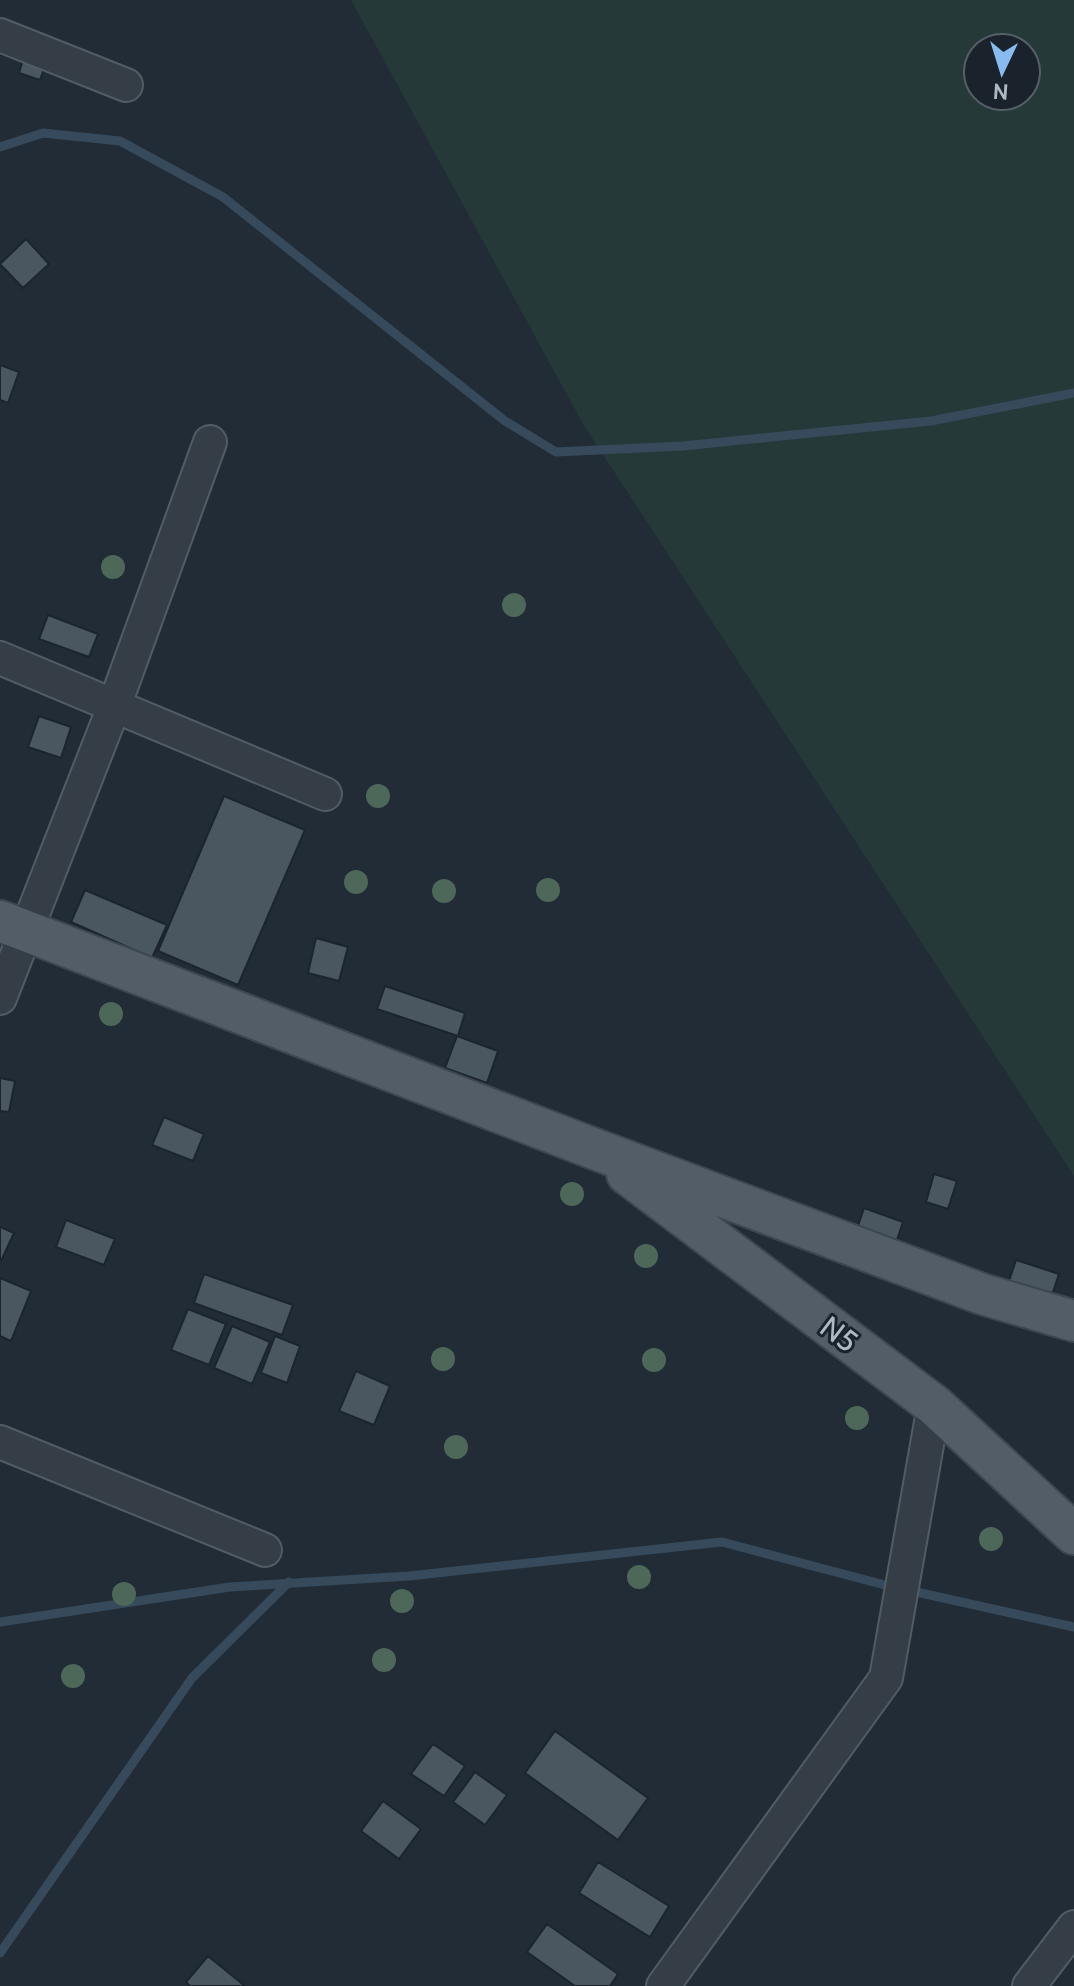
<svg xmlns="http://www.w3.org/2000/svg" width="1074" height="1986" font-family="Cabin,sans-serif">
<rect width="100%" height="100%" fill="#222c36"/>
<path fill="#243938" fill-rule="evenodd" d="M351 0H1074V1176L583 424ZM978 48H1026V96H978Z"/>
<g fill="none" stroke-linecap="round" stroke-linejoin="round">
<path stroke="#364a5c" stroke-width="9" d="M0 147 43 133 120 141 223 197 505 421 556 452 683 446 931 421 1074 393
M0 1622 230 1587 409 1576 722 1542 885 1585 1074 1627
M0 1953 192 1678 289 1582"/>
</g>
<path fill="#4a5761" stroke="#1c252d" stroke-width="2" d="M24 56 46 63 40 80 19 73Z
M26 239 49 264 23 288 0 264Z
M0 365 19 372 8 403 0 400Z
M48 615 98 634 89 657 39 639Z
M39 716 71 727 61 758 28 747Z
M224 796 305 830 238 985 158 951Z
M85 890 167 925 152 958 71 922Z
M316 938 348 947 339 981 308 973Z
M385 986 465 1013 458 1036 377 1009Z
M457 1036 498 1051 487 1083 445 1068Z
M0 1078 15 1081 9 1112 0 1111Z
M164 1117 204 1134 193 1161 152 1145Z
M934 1174 957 1181 948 1209 926 1202Z
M864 1208 903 1222 894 1249 855 1235Z
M66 1220 115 1239 104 1265 56 1247Z
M0 1227 14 1233 0 1263Z
M1016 1260 1059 1274 1050 1301 1007 1287Z
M204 1274 293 1305 282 1335 194 1303Z
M0 1278 31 1291 11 1341 0 1336Z
M188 1309 226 1324 209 1365 171 1350Z
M232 1326 270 1342 252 1384 214 1368Z
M275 1336 300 1346 287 1383 261 1373Z
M356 1371 390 1386 374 1425 339 1411Z
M555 1731 648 1798 618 1840 525 1773Z
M433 1744 465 1766 444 1796 411 1774Z
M475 1772 507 1795 485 1825 453 1802Z
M383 1801 421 1829 399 1859 361 1831Z
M598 1862 669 1906 650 1937 579 1893Z
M547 1924 618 1974 610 1986H575L527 1952Z
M208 1956 245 1986H190L186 1982Z"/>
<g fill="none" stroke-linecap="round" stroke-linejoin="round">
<g stroke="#525c64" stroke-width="36">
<path id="minor" d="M0 35 126 85
M0 658 325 794
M0 998 115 704 210 442
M0 1442 265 1550
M663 1986 886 1678 934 1405
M1029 1986 1074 1927"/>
</g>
<g stroke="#3e4750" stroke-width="44">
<path id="major" d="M0 921 592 1148 982 1294 1074 1321
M627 1174 934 1405 1074 1534"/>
</g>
<use href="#minor" stroke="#353e46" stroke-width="32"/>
<use href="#major" stroke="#535d67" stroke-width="40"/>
</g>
<g fill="#4d6758">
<circle cx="113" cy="567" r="12"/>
<circle cx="514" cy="605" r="12"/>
<circle cx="378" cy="796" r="12"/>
<circle cx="356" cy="882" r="12"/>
<circle cx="548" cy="890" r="12"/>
<circle cx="444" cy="891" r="12"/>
<circle cx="111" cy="1014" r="12"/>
<circle cx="572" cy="1194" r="12"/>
<circle cx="646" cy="1256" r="12"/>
<circle cx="443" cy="1359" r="12"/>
<circle cx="654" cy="1360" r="12"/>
<circle cx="857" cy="1418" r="12"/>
<circle cx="456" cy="1447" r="12"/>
<circle cx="991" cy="1539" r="12"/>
<circle cx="639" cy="1577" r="12"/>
<circle cx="124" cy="1594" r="12"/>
<circle cx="402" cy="1601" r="12"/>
<circle cx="384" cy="1660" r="12"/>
<circle cx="73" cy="1676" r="12"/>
</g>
<g text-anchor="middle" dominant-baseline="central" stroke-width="6" stroke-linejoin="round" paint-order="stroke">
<g font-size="30" fill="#afb9c3" stroke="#1a232b">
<text transform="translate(839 1334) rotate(37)">N5</text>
</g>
</g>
<g transform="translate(1002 72) rotate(184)"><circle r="38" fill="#1a232b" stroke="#565f68" stroke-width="2"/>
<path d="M0-6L14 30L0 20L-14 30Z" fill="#88bcf0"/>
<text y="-12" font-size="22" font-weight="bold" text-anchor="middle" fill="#afb9c3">N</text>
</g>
</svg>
